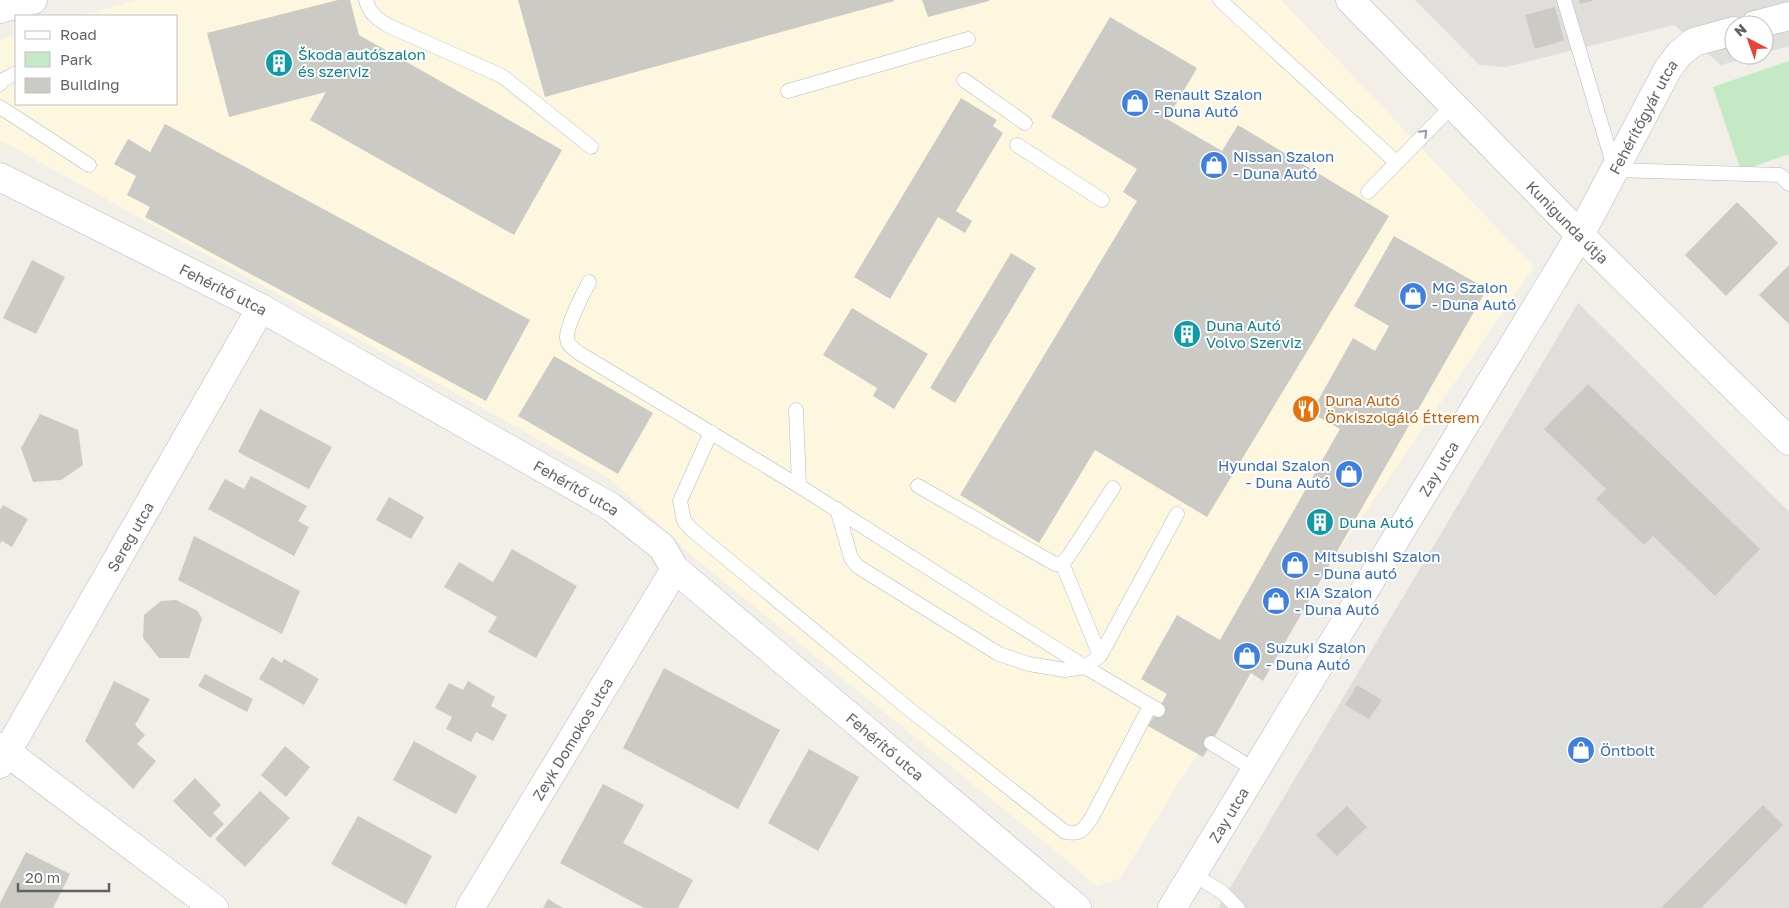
<svg xmlns="http://www.w3.org/2000/svg" width="1789" height="908" font-family="'Golos Text',sans-serif">
<rect width="100%" height="100%" fill="#f1efe8"/>
<path fill="#fef7e0" d="M137 0H1281L1534 267 1178 784 1120 879 1096 886 1070 863 691 555 612 480 0 140V40L16 35V104H176V16H81Z"/>
<path fill="#e0deda" d="M1415 0H1789V46L1764 53V25H1734V55H1756L1721 65 1674 25 1506 67 1479 65Z
M1578 303 1789 512V908H1218Z"/>
<path fill="#c5e8c5" d="M1789 61V154L1741 171 1713 87Z"/>
<path fill="#cccac5" d="M338 0H350L359 35 562 150 514 235 310 120 326 92 229 117 207 33Z
M518 0H894V1L545 97Z
M922 0H989V1L928 17Z
M1579 0H1592V1L1580 4Z
M1555 7 1564 40 1535 49 1525 15Z
M1110 17 1197 68 1167 119 1222 151 1238 125 1389 216 1207 517 1095 450 1039 543 960 495 1137 201 1123 192 1137 169 1051 117Z
M961 98 997 120 993 126 1003 133 956 211 972 221 965 233 938 217 890 299 854 277Z
M165 124 530 320 486 401 145 217 150 207 127 195 136 176 114 164 128 139 150 152Z
M1737 202 1778 243 1726 296 1685 255Z
M1394 236 1487 289 1263 681 1251 673 1203 757 1148 726 1167 694 1141 679 1177 615 1220 640 1340 429 1311 413 1353 338 1375 351 1389 326 1354 306Z
M1011 253 1036 268 955 403 930 388Z
M32 260 65 277 36 334 3 318Z
M1789 265V324L1759 295Z
M852 308 928 354 894 409 873 396 877 388 823 355Z
M554 356 653 413 618 474 518 416Z
M1588 384 1760 549 1715 596 1653 536 1644 545 1596 499 1606 489 1544 429Z
M260 409 332 447 309 489 238 452Z
M40 414 78 430 83 465 61 480 33 482 21 448Z
M251 476 307 506 298 521 309 527 294 556 208 509 225 479 244 489Z
M389 497 424 517 411 539 376 520Z
M3 505 28 519 12 547 2 541 0 544V510Z
M194 536 300 591 282 634 178 580Z
M512 549 577 586 536 658 488 632 497 617 444 587 459 562 493 582Z
M176 600 198 611 202 619 189 658H159L143 638 144 615 161 601Z
M272 657 282 663 284 659 319 679 304 705 259 679Z
M664 668 780 730 738 809 623 748Z
M205 674 253 699 247 712 198 686Z
M114 681 150 699 135 725 145 735 137 744 156 761 133 789 85 741Z
M468 681 495 697 491 706 507 715 493 741 476 732 471 742 446 729 452 717 435 708 449 683 463 690Z
M1357 685 1382 700 1369 719 1345 705Z
M414 741 477 776 456 814 393 780Z
M285 746 310 767 286 797 261 775Z
M809 749 859 777 818 851 768 823Z
M195 778 221 805 213 813 224 824 210 838 173 801Z
M603 784 644 805 623 843 693 880 678 908H644L560 863Z
M260 791 290 818 245 867 215 839Z
M1763 805 1783 825 1701 908H1661Z
M1347 806 1367 827 1337 856 1316 835Z
M358 816 432 856 406 905 331 864Z
M26 852 70 874 53 908H0V903Z
M548 899 563 908H543Z"/>
<g fill="none" stroke-linecap="round" stroke-linejoin="round">
<g stroke="#b5b8bc" stroke-width="15">
<path id="service" d="M366 0C369 13 378 20 389 26L502 76 591 147
M1220 0 1396 162
M1564 0 1615 170 1780 175 1789 184
M964 80 1025 123
M0 84 3 80 16 73
M788 91 968 39
M0 107 89 165
M1017 145 1102 200
M1368 192 1453 105
M589 282C583 294 566 326 567 338 567 345 574 349 579 353L799 486 1085 667 1158 710
M796 410 799 486
M711 432 680 501 684 521 692 530 909 709 1065 832C1080 835 1082 831 1091 819L1150 706
M918 486 1055 564 1062 563 1068 557 1113 488
M837 509 851 558 857 566 999 654 1029 664 1065 670 1085 667 1100 656 1177 514
M1062 563 1100 656
M1211 743 1255 770
M1193 874 1222 892 1238 908"/>
</g>
<g stroke="#b5b8bc" stroke-width="29">
<g id="minor">
<path id="s1" d="M1350 0 1580 235 1789 441"/>
<path d="M0 9 33 0"/>
<path d="M1755 25 1789 16"/>
<path id="s2" d="M0 177 261 308 611 507 662 547 675 569 1077 908"/>
<path d="M0 747 214 908"/>
<path id="s3" d="M0 764 261 308"/>
<path id="s4" d="M470 908 675 569"/>
<path id="s5" d="M1172 908 1580 235 1668 69 1679 54 1694 42 1734 31"/>
</g>
</g>
<use href="#service" stroke="#fff" stroke-width="14"/>
<use href="#minor" stroke="#fff" stroke-width="28"/>
</g>
<defs><path id="oneway-chevron" d="M-2-3.5L2.5 0L-2 3.5" fill="none" stroke-width="1.6" stroke-linecap="round" stroke-linejoin="round" transform="scale(1.25)"/></defs>
<use stroke="#979a9d" href="#oneway-chevron" transform="translate(1424 133) rotate(-45)"/>
<defs>
<g id="building-disc" transform="scale(1.4375)"><circle r="9.5" fill="#0f9aa8" stroke="#fff"/><path d="M-4-6H4V6H1V3H-1V6H-4ZM-2.5-4.3h1.7v1.8h-1.7ZM.8-4.3h1.7v1.8H.8ZM-2.5-1h1.7V.8h-1.7ZM.8-1h1.7V.8H.8Z" fill="#fff"/></g>
<g id="shop-disc" transform="scale(1.4375)"><circle r="9.5" fill="#3f7fe0" stroke="#fff"/><path d="M-5-2.5h2.3a2.7 3.5 0 0 1 5.4 0H5L5.5 6h-11ZM-1.5-2.5h3a1.5 2.3 0 0 0-3 0Z" fill="#fff"/></g>
<g id="restaurant-disc" transform="scale(1.4375)"><circle r="9.5" fill="#e8710a" stroke="#fff"/><path d="M-5-6h1v4h1v-4h1v4h1v-4h1v5L-1.5 .5V6h-2V.5L-5-1ZM5-6V6H3V1.5H1.5Q1.5-4 5-6Z" fill="#fff"/></g>
</defs>
<g fill-rule="evenodd">
<use href="#building-disc" x="279" y="63"/>
<use href="#shop-disc" x="1135" y="103"/>
<use href="#shop-disc" x="1214" y="165"/>
<use href="#shop-disc" x="1413" y="296"/>
<use href="#building-disc" x="1187" y="334"/>
<use href="#restaurant-disc" x="1306" y="409"/>
<use href="#shop-disc" x="1349" y="474"/>
<use href="#building-disc" x="1320" y="522"/>
<use href="#shop-disc" x="1295" y="565"/>
<use href="#shop-disc" x="1276" y="601"/>
<use href="#shop-disc" x="1247" y="656"/>
<use href="#shop-disc" x="1581" y="750"/>
</g>
<g text-anchor="middle" dominant-baseline="central" stroke-width="4" stroke-linejoin="round" paint-order="stroke">
<g font-size="15" fill="#0d838f" stroke="#fff" text-anchor="start">
<text x="298" y="54">Škoda autószalon<tspan x="298" dy="17">és szerviz</tspan></text>
<text x="1206" y="325">Duna Autó<tspan x="1206" dy="17">Volvo Szerviz</tspan></text>
<text x="1339" y="522">Duna Autó</text>
</g>
<g font-size="15" fill="#366cbe" stroke="#fff" text-anchor="start">
<text x="1154" y="94">Renault Szalon<tspan x="1154" dy="17">- Duna Autó</tspan></text>
<text x="1233" y="156">Nissan Szalon<tspan x="1233" dy="17">- Duna Autó</tspan></text>
<text x="1432" y="287">MG Szalon<tspan x="1432" dy="17">- Duna Autó</tspan></text>
<text x="1330" y="465" text-anchor="end">Hyundai Szalon<tspan x="1330" dy="17">- Duna Autó</tspan></text>
<text x="1314" y="556">Mitsubishi Szalon<tspan x="1314" dy="17">- Duna autó</tspan></text>
<text x="1295" y="592">KIA Szalon<tspan x="1295" dy="17">- Duna Autó</tspan></text>
<text x="1266" y="647">Suzuki Szalon<tspan x="1266" dy="17">- Duna Autó</tspan></text>
<text x="1600" y="750">Öntbolt</text>
</g>
<g font-size="15" fill="#5f6368" stroke="#fff">
<text stroke="none"><textPath href="#s5" startOffset="921">Fehérítőgyár utca</textPath></text>
<text stroke="none"><textPath href="#s1" startOffset="311">Kunigunda útja</textPath></text>
<text stroke="none"><textPath href="#s2" startOffset="250">Fehérítő utca</textPath></text>
<text stroke="none"><textPath href="#s5" startOffset="514">Zay utca</textPath></text>
<text stroke="none"><textPath href="#s2" startOffset="655">Fehérítő utca</textPath></text>
<text stroke="none"><textPath href="#s3" startOffset="262">Sereg utca</textPath></text>
<text stroke="none"><textPath href="#s4" startOffset="198">Zeyk Domokos utca</textPath></text>
<text stroke="none"><textPath href="#s2" startOffset="1060">Fehérítő utca</textPath></text>
<text stroke="none"><textPath href="#s5" startOffset="109">Zay utca</textPath></text>
</g>
<g font-size="15" fill="#c56008" stroke="#fff" text-anchor="start">
<text x="1325" y="400">Duna Autó<tspan x="1325" dy="17">Önkiszolgáló Étterem</tspan></text>
</g>
</g>
<rect x="15" y="15" width="162" height="90" fill="#ffffff" stroke="#bfc1c3"/>
<rect x="25" y="31" width="25" height="8" fill="#ffffff" stroke="#bfc1c3"/>
<text x="60" y="40" font-size="15" fill="#5f6368">Road</text>
<rect x="25" y="52" width="25" height="15" fill="#c5e8c5" stroke="#bfc1c3"/>
<text x="60" y="65" font-size="15" fill="#5f6368">Park</text>
<rect x="25" y="78" width="25" height="15" fill="#cccac5" stroke="#bfc1c3"/>
<text x="60" y="90" font-size="15" fill="#5f6368">Building</text>
<g transform="translate(1749 40) rotate(319)"><circle r="24" fill="#ffffff" stroke="#bfc1c3"/>
<path d="M0-4L9 19L0 12L-9 19Z" fill="#ea4335"/>
<text y="-8" font-size="14" font-weight="bold" text-anchor="middle" fill="#5f6368">N</text>
</g>
<path d="M18 883v8h91v-8" fill="none" stroke="#5f6368" stroke-width="2.5"/>
<text x="25" y="883" font-size="15" fill="#5f6368" stroke="#ffffff" stroke-width="4" paint-order="stroke">20 m</text>
</svg>
